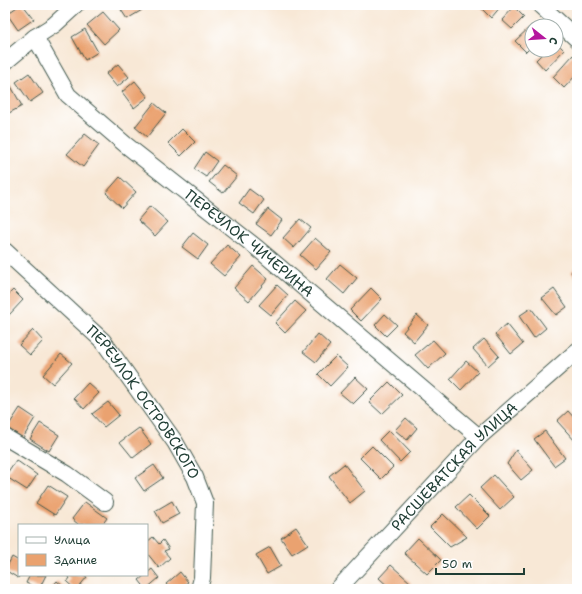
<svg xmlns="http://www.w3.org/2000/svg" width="582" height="594" font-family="'Shantell Sans',sans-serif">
<rect width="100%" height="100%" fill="#fff"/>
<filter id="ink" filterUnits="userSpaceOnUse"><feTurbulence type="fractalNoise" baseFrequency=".025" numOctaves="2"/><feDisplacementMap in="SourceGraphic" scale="8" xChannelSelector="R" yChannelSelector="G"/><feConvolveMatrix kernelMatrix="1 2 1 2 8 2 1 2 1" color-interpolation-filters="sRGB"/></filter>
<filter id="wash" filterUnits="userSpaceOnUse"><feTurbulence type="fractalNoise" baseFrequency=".012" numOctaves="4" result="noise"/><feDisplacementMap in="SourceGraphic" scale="16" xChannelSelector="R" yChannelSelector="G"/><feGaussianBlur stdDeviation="0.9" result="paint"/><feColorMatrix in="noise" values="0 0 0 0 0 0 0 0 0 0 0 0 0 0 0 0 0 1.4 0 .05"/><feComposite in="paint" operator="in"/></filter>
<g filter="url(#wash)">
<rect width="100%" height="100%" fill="#f8e8d6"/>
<g id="blocks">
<path fill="#eaa26f" d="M20 5H23L34 19 18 30 7 14Z
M118 5H138L142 10 127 19Z
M478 5H502L491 18Z
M514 7 524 17 512 29 502 20Z
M103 12 119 30 104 44 87 25Z
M532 25V46L526 52 515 41Z
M85 29 98 52 85 60 72 37Z
M556 42 564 50 545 70 536 60 546 50H556Z
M573 55 577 59V74L564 88 553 77Z
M118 64 129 77 117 87 106 74Z
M29 73 43 93 30 102 16 82Z
M8 81 22 106 9 113 5 106V83Z
M135 81 148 97 134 108 122 92Z
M154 103 166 113 147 137 135 127Z
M182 129 195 142 181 156 168 143Z
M85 134 99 145 83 167 67 154Z
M205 152 217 161 206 177 194 169Z
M223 165 237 176 223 193 209 182Z
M120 177 136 192 122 208 106 193Z
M249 189 264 200 254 214 239 203Z
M150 206 168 222 155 236 138 220Z
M268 209 282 220 271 235 256 224Z
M300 219 311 228 294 248 283 238Z
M193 233 208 245 198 259 182 247Z
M315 238 331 252 316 269 300 255Z
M227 245 241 257 224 276 210 264Z
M340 264 357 278 344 294 327 279Z
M253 266 268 279 249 301 234 288Z
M577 266V279L571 272Z
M277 285 288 295 271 315 259 305Z
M371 288 382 299 361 321 350 310Z
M554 289 567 307 556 315 542 298Z
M13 290 23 300 9 315 5 311V298Z
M295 301 306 311 285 333 275 323Z
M531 308 546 328 534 338 519 316Z
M385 314 397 325 386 336 375 325Z
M417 315 428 325 414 342 403 332Z
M507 324 523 344 511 354 495 334Z
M33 330 43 341 30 355 19 345Z
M318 334 330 345 316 362 303 352Z
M484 339 499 356 488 366 473 349Z
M433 340 445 353 428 369 415 355Z
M61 354 72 363 53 384 43 375Z
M336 356 348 367 330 386 318 374Z
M466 361 478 372 461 390 450 379Z
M355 377 368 389 353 404 340 393Z
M389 382 402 395 382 414 369 402Z
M88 383 99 393 84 409 74 398Z
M108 402 119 415 104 427 92 414Z
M20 408 35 418 23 438 7 428Z
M568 411 577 421V441L576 442 557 421Z
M406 418 417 428 407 440 395 430Z
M40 423 59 435 49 451 30 439Z
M139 428 151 444 133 458 120 442Z
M389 430 410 452 400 462 379 440Z
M545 431 565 458 554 466 534 439Z
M372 446 393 467 381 479 360 458Z
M516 450 533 470 521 480 507 464Z
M16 460 37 475 27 490 5 476Z
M344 464 365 491 350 503 329 476Z
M154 465 163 478 144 491 135 478Z
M494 475 514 497 500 510 480 488Z
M48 485 67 497 55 515 36 503Z
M469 495 490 516 477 529 456 507Z
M172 501 179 514 162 523 155 511Z
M85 502 107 518 102 525H79L72 519Z
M443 514 467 537 450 547 430 527Z
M296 527 308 544 292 554 281 538Z
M153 537 159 544 163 540 169 549 164 551 170 558 159 568 147 553V542Z
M418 538 441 560 427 574 404 553Z
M270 547 281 566 267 574 256 555Z
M12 557 19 561V575H20L18 578 5 570Z
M391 565 411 583 405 589H391L379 578Z
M152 569 159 578 146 589 139 580 145 575H147V573Z
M180 572 188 582 179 589H170L166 584Z
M30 575H46L39 589 26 583Z
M66 575H84L87 577 77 589H75L67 582 70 578Z
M57 581 65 588V589H50Z"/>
</g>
</g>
<g filter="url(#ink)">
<use href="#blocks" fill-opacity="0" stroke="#40574c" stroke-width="1"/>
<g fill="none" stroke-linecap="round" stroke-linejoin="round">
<g stroke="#40574c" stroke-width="18">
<g id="minor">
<path d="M540 5 577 39"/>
<path id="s1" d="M35 37 68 95 126 145 257 248 479 437"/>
<path d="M5 62 35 37 54 25 76 5"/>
<path id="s2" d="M5 251 103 341 175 442 195 477 205 503 202 578 199 589"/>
<path d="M5 437 67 474 105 502"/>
<path id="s3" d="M338 589 479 437 577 351"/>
</g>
</g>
<use href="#minor" stroke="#fff" stroke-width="16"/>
</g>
</g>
<g text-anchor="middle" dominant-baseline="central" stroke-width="4" stroke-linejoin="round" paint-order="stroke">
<g font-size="15" fill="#1f3d34" stroke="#fff">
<text stroke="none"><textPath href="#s1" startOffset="301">ПЕРЕУЛОК ЧИЧЕРИНА</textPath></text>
<text stroke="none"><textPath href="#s2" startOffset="206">ПЕРЕУЛОК ОСТРОВСКОГО</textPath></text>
<text stroke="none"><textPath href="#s3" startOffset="169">РАСШЕВАТСКАЯ УЛИЦА</textPath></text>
</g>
</g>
<rect width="582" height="594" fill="none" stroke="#fff" stroke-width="20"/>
<rect x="18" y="524" width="130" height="52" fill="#ffffff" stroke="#a5b1ae"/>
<rect x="26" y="537" width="20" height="6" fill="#ffffff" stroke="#a5b1ae"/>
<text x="54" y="544" font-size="12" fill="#1f3d34">Улица</text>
<rect x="26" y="554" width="20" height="12" fill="#eaa26f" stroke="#a5b1ae"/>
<text x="54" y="564" font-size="12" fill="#1f3d34">Здание</text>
<g transform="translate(544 38) rotate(107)"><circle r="19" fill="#ffffff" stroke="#a5b1ae"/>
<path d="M0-3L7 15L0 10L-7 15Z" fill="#b5179e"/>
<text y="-6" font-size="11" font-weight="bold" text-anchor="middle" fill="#1f3d34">С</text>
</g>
<path d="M436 568v6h88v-6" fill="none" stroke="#1f3d34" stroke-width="2"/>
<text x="442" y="568" font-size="12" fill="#1f3d34" stroke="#ffffff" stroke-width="3" paint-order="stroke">50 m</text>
</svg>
